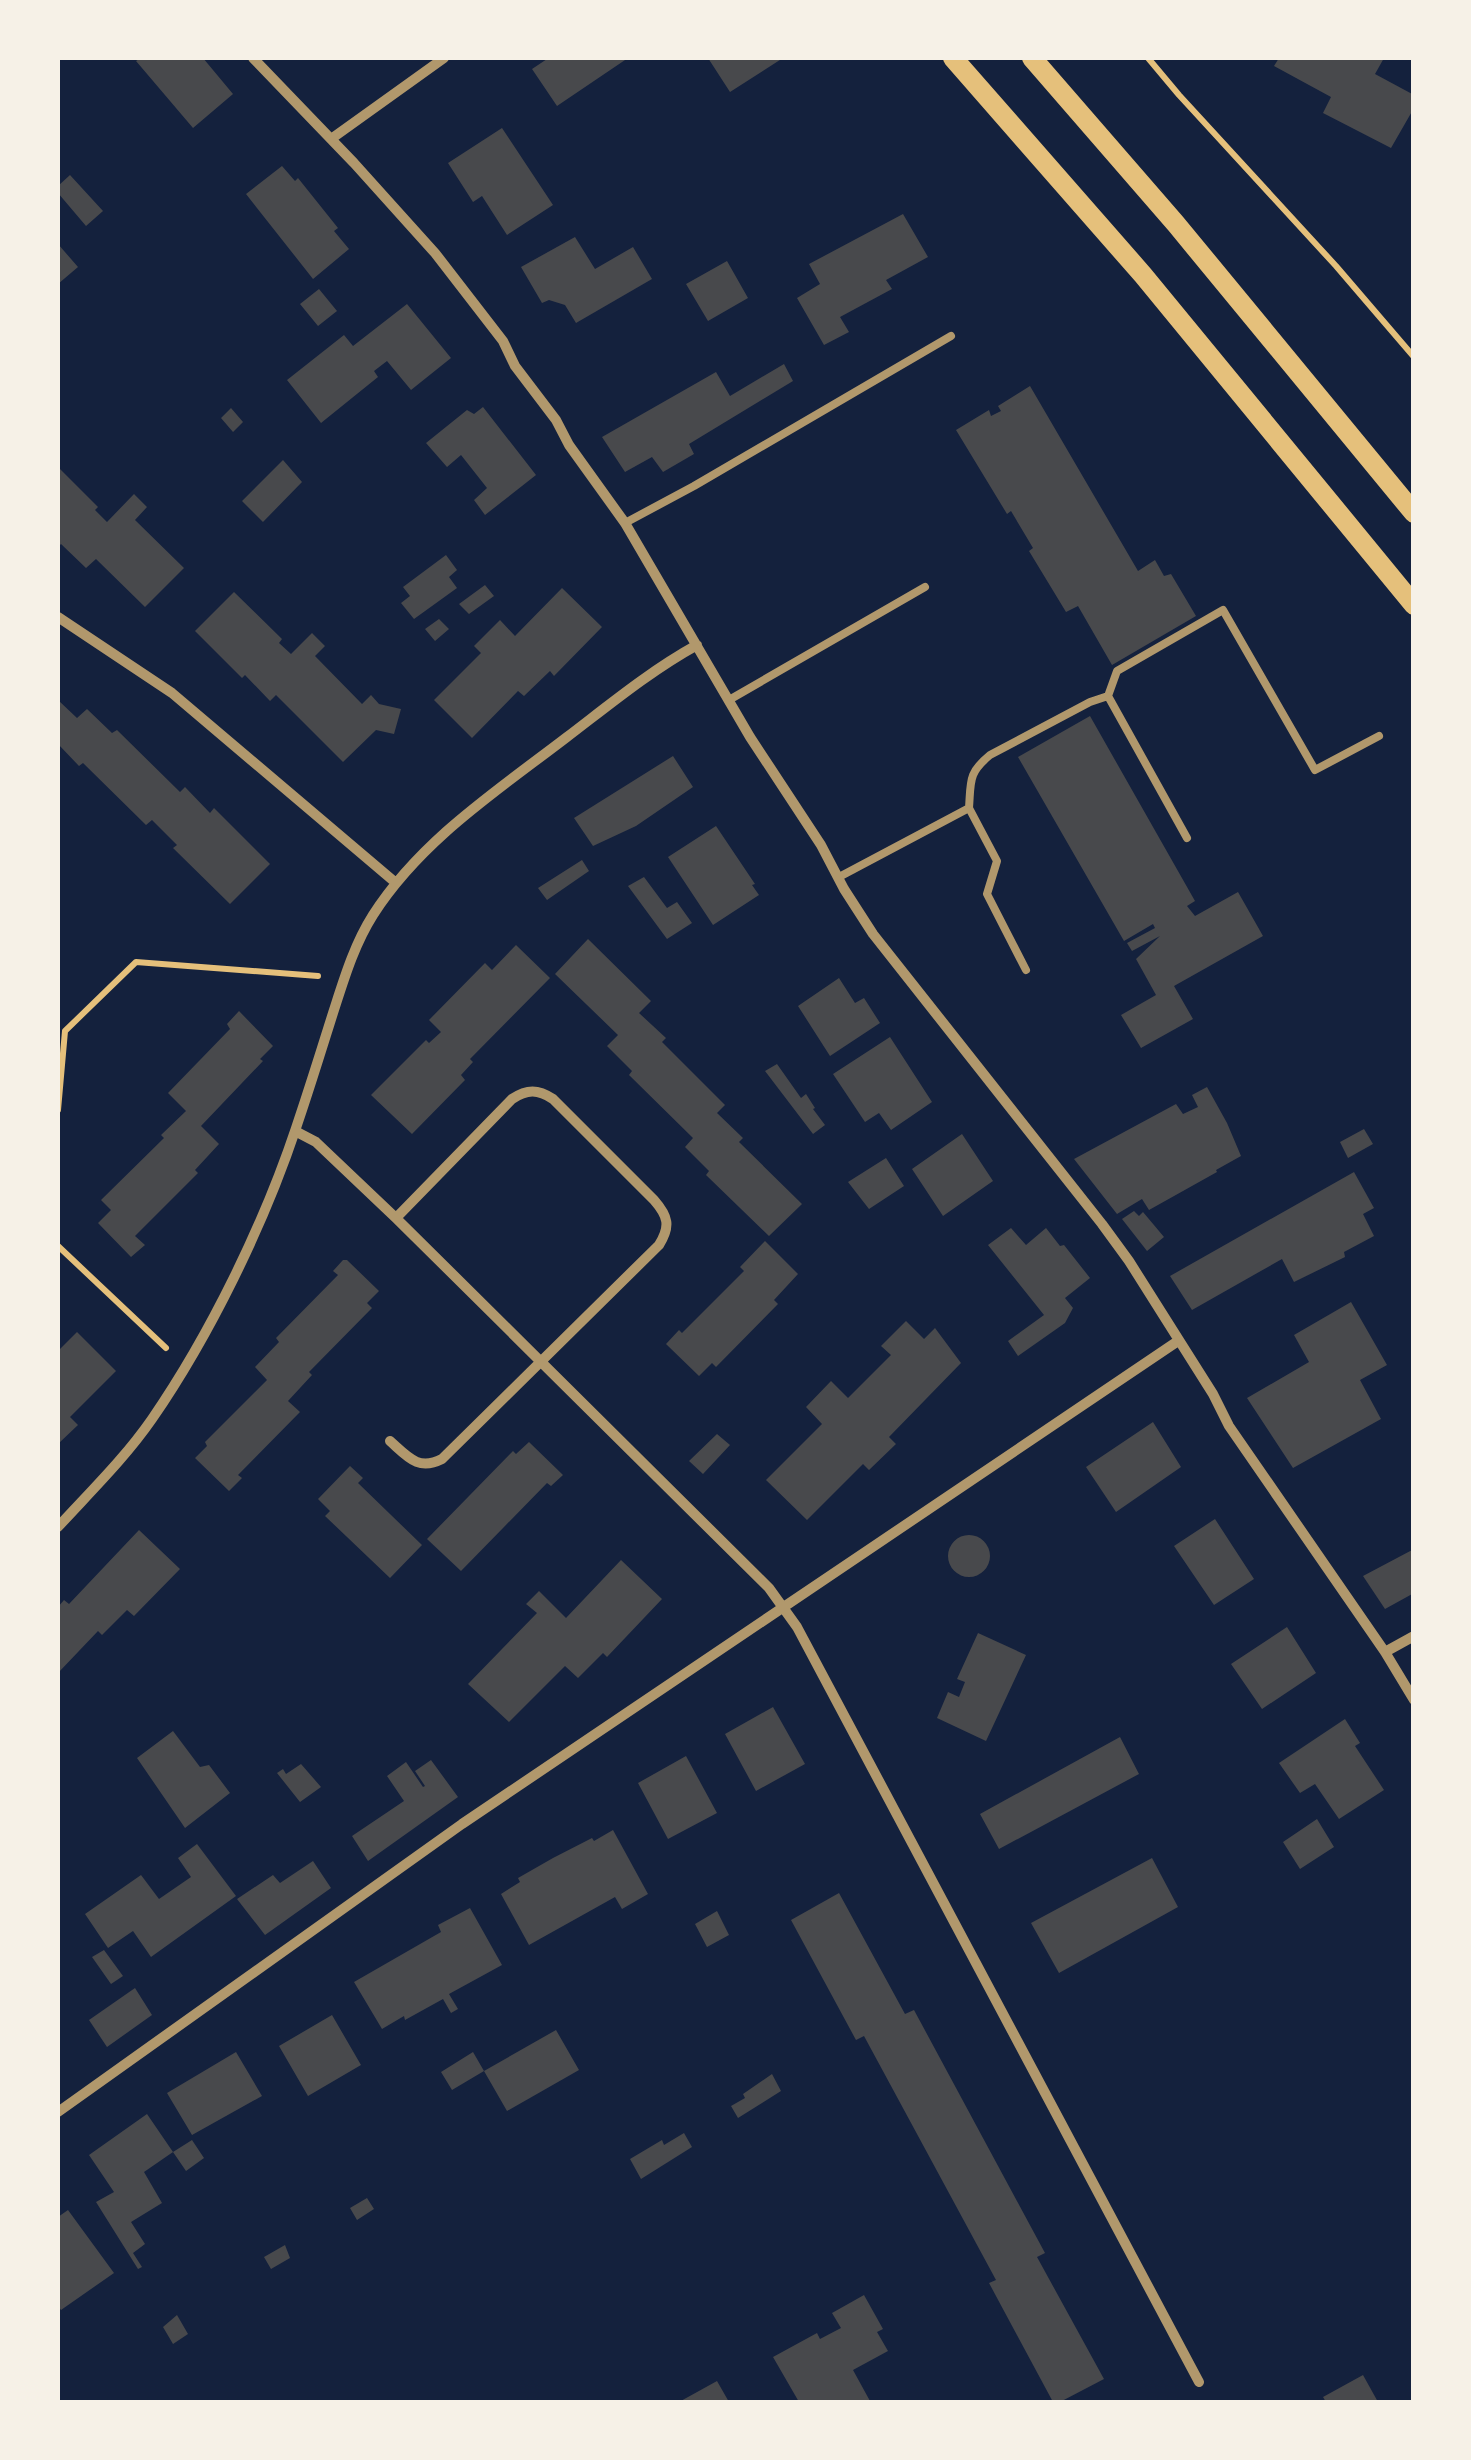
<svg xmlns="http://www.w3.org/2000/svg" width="1471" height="2460" font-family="'Noto Sans',sans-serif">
<rect width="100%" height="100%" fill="#14213d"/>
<path fill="#48494c" d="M141 58H203L233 94 193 128 136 61Z
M546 58H628L557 106 532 69 547 59Z
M708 58H783L730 92Z
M1279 58H1384L1375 74 1414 95V108L1391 148 1323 113 1331 97 1274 66Z
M502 128 553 205 507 235 482 196 473 202 448 163Z
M282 166 295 181 298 178 338 228 334 231 349 249 313 279 246 194Z
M70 175 103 211 86 226 58 193V186Z
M903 214 928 257 886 280 892 289 840 317 849 332 824 345 797 298 820 284 809 264Z
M575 237 595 269 633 247 652 279 576 323 565 305 549 300 542 303 521 267Z
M58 244 78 267 58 284Z
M727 261 748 298 708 321 686 284Z
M319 289 337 311 318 326 300 304Z
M407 304 451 358 411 390 387 361 374 371 378 377 321 423 287 380 344 335 353 346Z
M784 364 793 381 689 444 694 454 663 472 652 457 625 472 602 437 716 372 730 396Z
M1030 386 1138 571 1155 560 1164 576 1171 574 1196 616 1112 665 1078 606 1066 612 1029 551 1033 548 1011 511 1007 514 956 430 989 410 991 416 1001 411 998 406Z
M483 407 536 475 485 515 474 500 487 488 461 455 447 467 426 443 467 410 474 414Z
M231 408 243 422 233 432 221 418Z
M283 460 302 482 263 522 242 501Z
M58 467 98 507 95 510 107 522 134 494 147 507 135 520 184 568 145 607 96 559 86 568 61 544 58 547Z
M446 555 457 570 449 577 457 588 414 619 401 603 410 596 403 587Z
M485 585 494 596 469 614 459 604Z
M562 588 602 627 554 676 550 671 524 696 518 691 472 738 434 700 481 653 474 646 500 620 515 636Z
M234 592 282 639 279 643 291 654 312 633 325 646 315 656 362 704 371 695 379 704 401 709 394 734 376 730 343 762 276 695 270 701 245 675 242 678 195 631Z
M439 619 449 629 435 641 425 629Z
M58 700 77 718 87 709 112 733 117 730 180 792 185 787 210 813 214 808 270 864 230 904 173 848 177 845 152 820 146 825 83 763 79 766 58 744Z
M1090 716 1195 901 1187 906 1195 916 1238 892 1263 936 1174 986 1193 1019 1141 1048 1121 1015 1156 995 1136 959 1160 936 1132 951 1127 943 1155 928 1153 924 1124 941 1018 757Z
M673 756 693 787 636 826 593 846 574 818Z
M716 826 755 884 752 885 759 895 713 925 668 857Z
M582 860 589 871 547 900 538 888Z
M644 877 667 908 677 902 692 923 667 939 628 886Z
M588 939 651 1001 639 1013 666 1038 662 1042 725 1105 717 1113 743 1138 739 1142 802 1204 769 1236 706 1175 709 1171 685 1147 693 1138 629 1075 632 1071 607 1046 618 1035 555 974Z
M516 945 550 978 470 1059 473 1062 461 1075 465 1080 412 1134 371 1095 426 1040 429 1043 441 1032 429 1020 485 963 492 970Z
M839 978 855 1003 864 998 880 1023 830 1056 798 1006Z
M239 1011 273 1046 260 1059 263 1061 201 1126 219 1144 195 1170 198 1173 135 1236 145 1245 131 1257 98 1223 111 1210 101 1200 164 1138 161 1135 186 1111 168 1093 230 1029 227 1024Z
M890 1037 932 1102 891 1130 879 1113 865 1122 833 1074Z
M777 1064 801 1098 806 1094 815 1108 813 1109 825 1125 813 1134 765 1071Z
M1207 1087 1227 1123 1241 1156 1216 1170 1217 1172 1149 1210 1142 1199 1117 1214 1074 1159 1176 1104 1183 1114 1198 1107 1192 1095Z
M1364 1129 1373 1144 1348 1158 1340 1142Z
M962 1134 993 1181 943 1216 912 1169Z
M886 1158 904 1186 869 1209 848 1182Z
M1354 1172 1374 1208 1363 1214 1374 1236 1344 1252 1345 1257 1294 1282 1282 1259 1192 1310 1170 1276Z
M1134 1211 1139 1216 1143 1212 1164 1237 1147 1251 1122 1219Z
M1011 1228 1026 1245 1046 1228 1060 1246 1064 1245 1090 1278 1065 1298 1073 1308 1065 1323 1018 1356 1008 1341 1044 1315 988 1245Z
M765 1241 798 1274 774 1300 778 1304 716 1367 712 1363 699 1376 666 1344 679 1330 682 1333 744 1271 740 1267Z
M343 1260H347L379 1291 367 1303 372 1308 309 1372 312 1375 288 1401 300 1412 238 1475 242 1478 229 1491 195 1458 207 1446 205 1442 267 1380 255 1367 279 1342 276 1338 338 1275 333 1271Z
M1351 1302 1387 1365 1360 1380 1381 1419 1293 1468 1247 1398 1309 1362 1294 1335Z
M906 1321 924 1339 935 1328 961 1363 889 1437 896 1444 869 1470 863 1464 807 1520 766 1480 822 1424 806 1407 831 1381 848 1398 891 1355 881 1346Z
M77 1332 116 1371 70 1417 78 1425 58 1444V1351Z
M1153 1422 1181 1467 1116 1512 1086 1467Z
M717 1434 730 1445 703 1474 689 1461Z
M529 1442 563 1475 551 1486 547 1483 461 1571 427 1539 513 1451 516 1454Z
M350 1466 363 1478 358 1483 422 1545 390 1578 325 1516 330 1511 318 1499Z
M1215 1519 1254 1579 1214 1605 1174 1546Z
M139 1530 180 1569 134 1616 127 1610 102 1635 98 1631 58 1673V1607L64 1600 69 1604Z
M948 1556a21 21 0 1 1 42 0a21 21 0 1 1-42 0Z
M1414 1549V1593L1385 1609 1363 1576Z
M621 1560 662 1599 607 1657 603 1653 578 1678 565 1666 509 1722 468 1684 537 1613 526 1604 539 1591 566 1618Z
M1287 1627 1316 1673 1262 1709 1231 1664Z
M978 1633 1026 1655 986 1741 937 1718 948 1692 959 1697 965 1682 957 1679Z
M773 1707 805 1764 756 1791 725 1734Z
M1345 1719 1360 1743 1355 1746 1384 1790 1339 1819 1315 1784 1300 1793 1279 1763Z
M173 1731 200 1767 209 1765 230 1793 185 1828 137 1758Z
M1120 1737 1139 1774 999 1849 980 1814Z
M686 1756 717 1813 668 1839 638 1783Z
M431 1760 458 1797 368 1861 352 1836 404 1801 387 1776 406 1762 423 1787 425 1786 415 1771Z
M301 1764 321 1787 300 1802 277 1773 283 1769 286 1774Z
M1317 1819 1334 1847 1300 1869 1283 1842Z
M613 1830 648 1894 622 1909 615 1897 529 1945 501 1894 520 1882 518 1878 553 1858 592 1838 594 1841Z
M197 1844 236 1896 151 1957 133 1931 108 1948 85 1914 141 1875 159 1899 191 1877 178 1858Z
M1152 1858 1178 1907 1059 1973 1031 1923Z
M313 1861 331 1888 265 1935 237 1899 273 1875 280 1883Z
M839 1893 905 2014 914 2010 1045 2253 1037 2257 1104 2379 1060 2402H1053L989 2283 996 2280 864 2036 856 2040 791 1920Z
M470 1908 502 1965 449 1994 458 2009 451 2013 443 1999 405 2020 404 2016 382 2029 354 1982 441 1932 438 1925Z
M717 1911 729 1935 707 1947 695 1924Z
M104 1950 123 1976 111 1984 92 1957Z
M135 1988 152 2015 107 2047 89 2020Z
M332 2015 361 2065 308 2096 279 2046Z
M556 2030 579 2070 507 2111 484 2071Z
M236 2052 262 2096 192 2135 167 2093Z
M473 2052 484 2071 452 2090 441 2072Z
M772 2074 781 2091 738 2118 731 2106 745 2098 743 2094Z
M147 2114 173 2152 192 2140 204 2158 186 2171 173 2152 144 2172 162 2203 131 2222 145 2244 133 2253 142 2267 138 2269 96 2202 114 2192 89 2155Z
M684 2133 692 2147 641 2179 630 2159 662 2140 664 2145Z
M367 2198 374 2209 357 2220 350 2208Z
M68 2210 114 2273 61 2310 58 2306V2217Z
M285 2245 290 2258 271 2269 264 2257Z
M864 2295 883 2329 877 2332 888 2351 853 2370 870 2401 799 2402 773 2357 817 2333 820 2339 841 2328 832 2313Z
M177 2315 188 2334 173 2344 163 2327Z
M1363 2375 1378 2402H1326L1323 2397Z
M717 2381 729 2402H679Z"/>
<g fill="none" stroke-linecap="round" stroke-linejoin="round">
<path stroke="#e5c07b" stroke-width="6" d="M1148 58 1179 95 1336 266 1414 357
M58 1110 65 1031 136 962 318 976
M58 1246 166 1348"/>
<path stroke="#b1986c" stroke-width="8" d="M625 523 694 486 951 336
M1108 696 1187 838
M729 700 925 587
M969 808C971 781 968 773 990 755L1090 702 1108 696 1117 671 1223 610 1315 770 1379 736
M839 877 969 808 997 861 987 894 1026 970"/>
<path stroke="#b1986c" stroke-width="10" d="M253 58 354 163 435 253 503 341 515 366 556 420 569 445 625 523 750 737 821 845 844 889 873 934 1102 1224 1129 1261 1213 1394 1229 1426 1385 1652 1414 1700
M331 139 444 58
M58 617 172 693 396 883
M295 1131 316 1142 396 1218 769 1588 797 1627 1199 2382
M390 1441C408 1457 418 1471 442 1459L659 1245C671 1226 668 1216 654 1200L553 1099C538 1089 527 1089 512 1099L396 1218
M58 1527C90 1492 125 1458 152 1419 210 1335 264 1224 296 1128 309 1090 321 1051 333 1013 344 979 354 945 373 915 421 840 498 790 567 737 609 705 650 671 697 645
M1385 1652 1414 1636
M58 2112 462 1824 1178 1341"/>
<path stroke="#e5c07b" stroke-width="20" d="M953 58 1143 275 1414 605
M1032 58 1176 224 1414 513"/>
</g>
<rect width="1471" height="2460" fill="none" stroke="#f6f1e7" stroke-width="120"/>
</svg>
